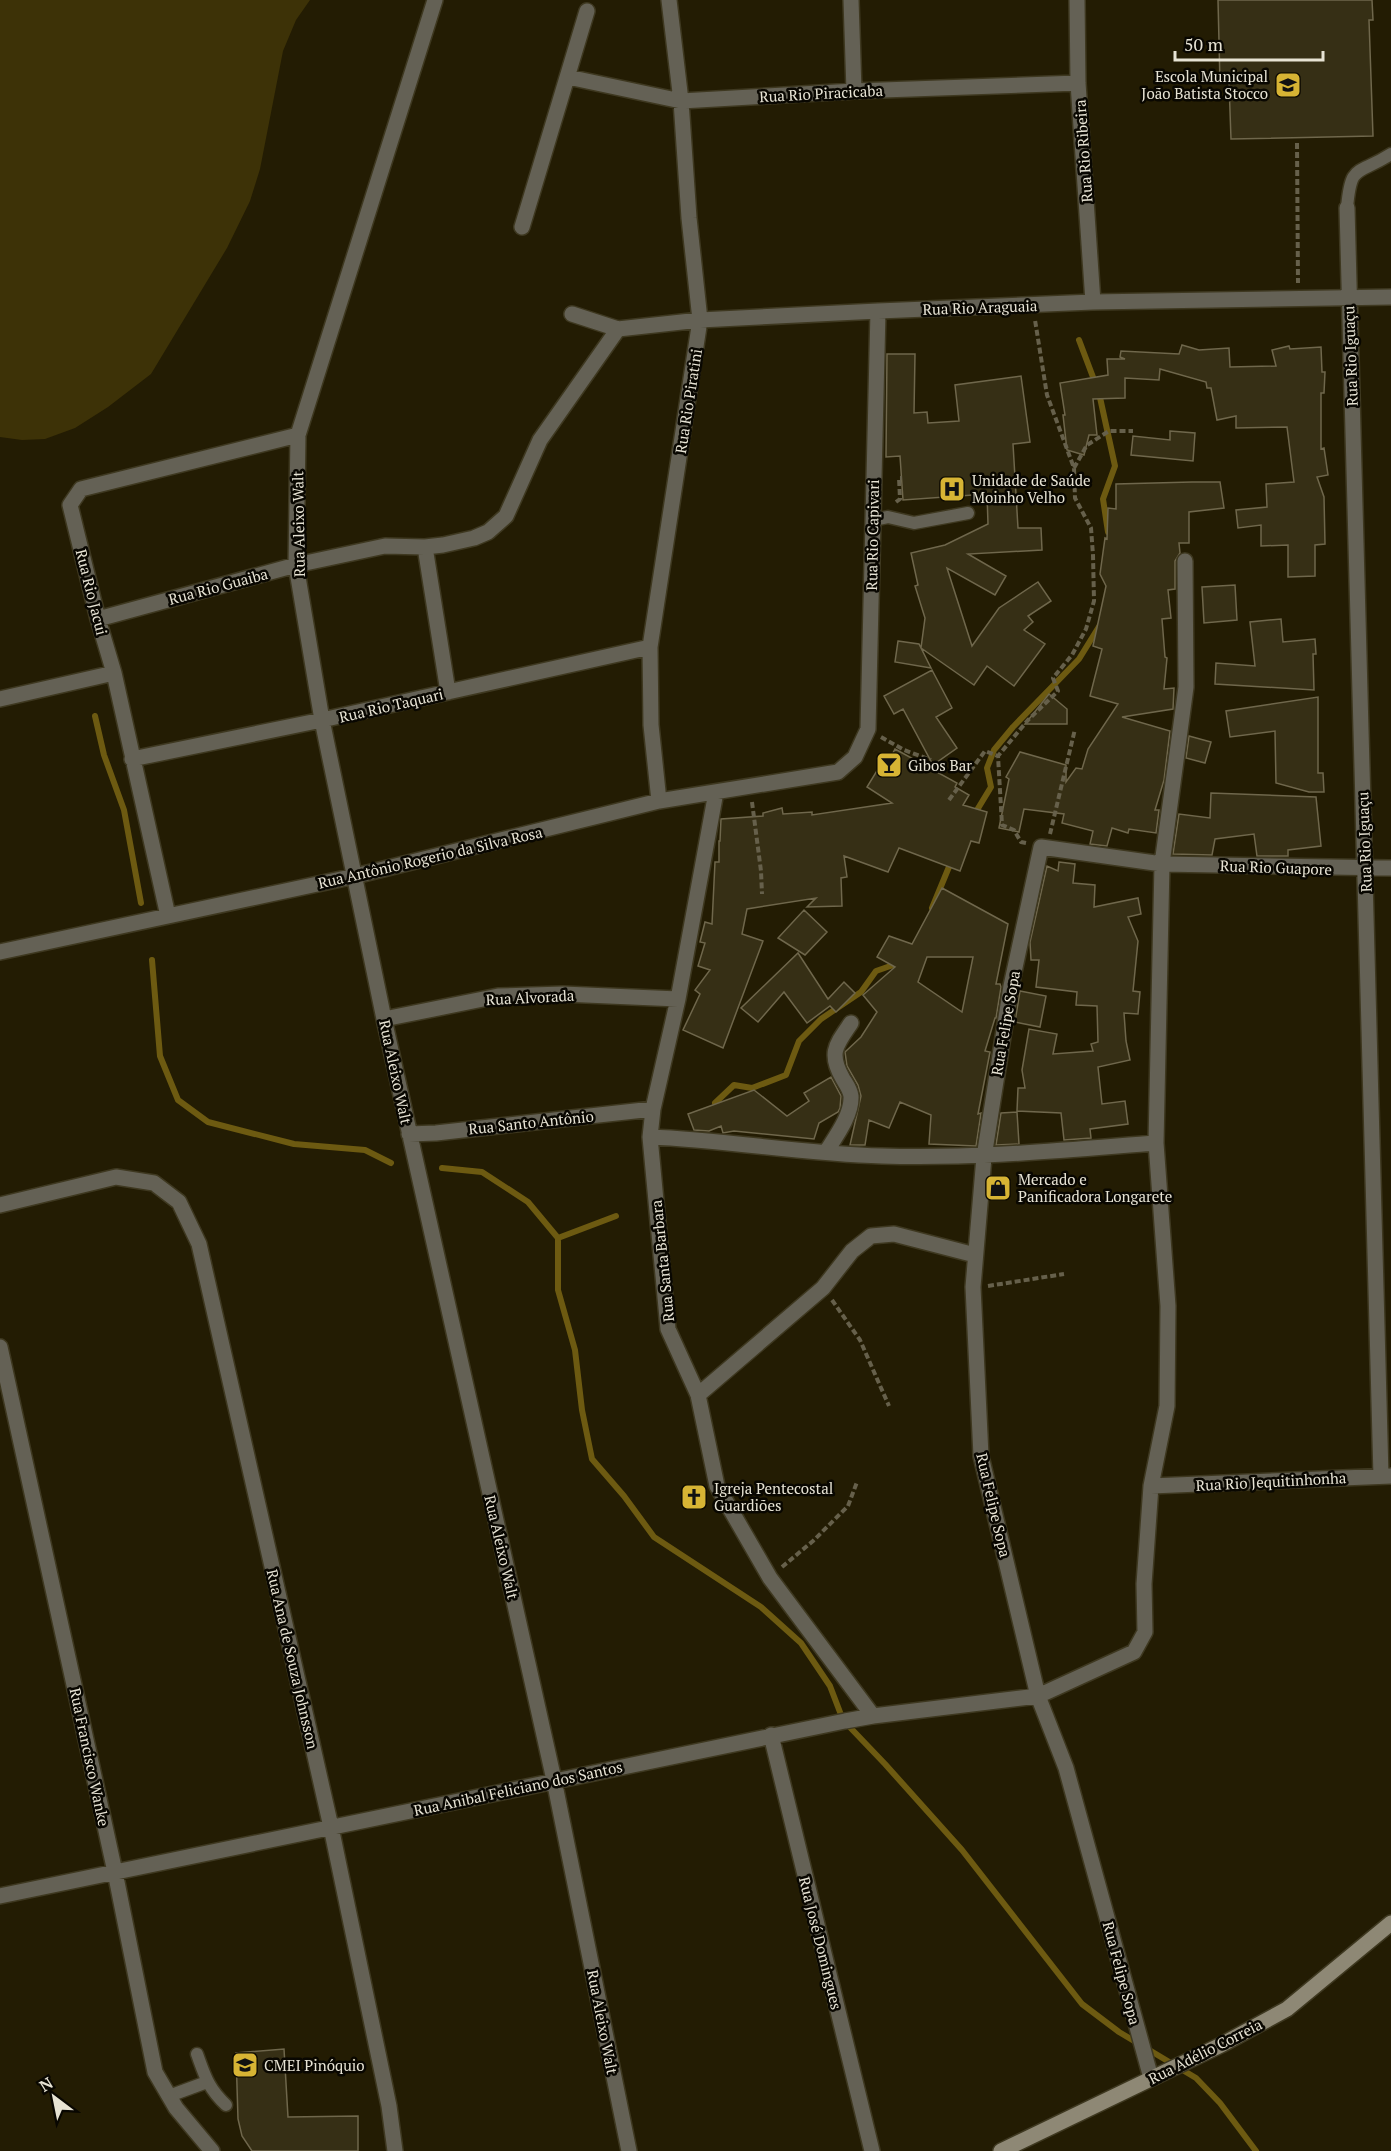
<svg xmlns="http://www.w3.org/2000/svg" width="1391" height="2151" font-family="'PT Serif',serif">
<rect width="100%" height="100%" fill="#231c03"/>
<path fill="#3d3207" d="M0 0H310L296 20 283 51 260 169 250 201 227 248 151 374 108 407 75 428 45 439 22 440 0 437Z"/>
<g fill="none" stroke-linecap="round" stroke-linejoin="round">
<path stroke="#6d5a11" stroke-width="6" d="M1079 340 1099 393 1115 466 1103 499 1108 532
M95 716 104 755 124 810 141 903
M974 815 991 787 987 768 994 750 1013 727 1079 659 1100 625
M932 908 951 862
M152 960 160 1056 178 1100 208 1122 294 1144 365 1150 391 1163
M715 1103 734 1085 752 1088 786 1075 799 1041 821 1019 861 992 876 971 899 963
M442 1168 482 1172 528 1202 558 1238V1290L575 1350 582 1410 592 1459 624 1496 654 1537 761 1607 801 1643 830 1686 843 1720 885 1764 962 1850 1082 2004 1119 2032 1196 2078 1220 2103 1256 2151
M558 1238 616 1216"/>
</g>
<path fill="#362f15" stroke="#6f674c" stroke-width="1.5" fill-rule="evenodd" d="M1218 0H1372L1373 20H1369L1373 136 1231 139 1229 83H1220Z
M1182 345 1199 350 1229 348 1230 367 1276 366 1272 350 1289 346 1290 349 1321 347 1322 372H1325L1324 393H1321V449L1324 448 1328 475 1317 477 1324 497 1325 544 1315 545V576L1288 577V545L1261 546V525L1238 528 1236 510 1267 507 1266 484 1294 482 1287 427 1236 428V416L1217 420 1211 388H1207L1206 382 1160 369 1159 380 1125 378V398L1093 399 1097 435H1089L1084 455 1067 450 1063 415H1065L1060 383 1108 375 1107 359H1125L1120 357 1121 351 1179 354Z
M887 354H915L914 413 927 412 928 423 959 421 955 385 1021 376 1030 442 1013 444 1018 528H1041L1042 550 968 554 1006 576 995 595 947 568 972 646 999 608 1038 582 1051 601 1028 616 1033 622 1024 630 1045 644 1014 686 987 666 974 685 921 648 925 618 915 586 918 585 911 553 945 545 988 524 987 494 903 500 900 456 886 457Z
M1170 431 1195 433 1193 461 1131 455 1133 436 1170 440Z
M1192 482H1220L1224 508 1189 512V543H1179L1180 553 1175 561V589L1168 590 1171 618 1162 619 1165 657 1167 658 1164 689 1174 688 1173 709 1122 717 1170 731 1164 780 1155 810H1159L1156 833 1129 829 1128 833 1112 828 1107 846 1090 844 1093 831 1062 823 1064 814 1024 809 1019 832 999 828 1009 779 1006 777 1020 752 1066 765V782L1076 768 1082 769 1088 749 1118 704 1090 696 1102 649 1093 646 1106 586 1100 574 1105 538 1107 539 1108 508 1116 509V484Z
M1235 585 1237 620 1204 623 1202 587Z
M1281 619 1283 642 1315 639 1316 654H1313L1314 690 1215 684 1216 663 1255 666 1250 622Z
M898 641 919 644 931 668 895 662Z
M932 670 952 708 936 717 957 748 933 765 903 709 894 714 884 696Z
M1049 694 1067 709V724H1025Z
M1318 697V773H1323L1324 792H1309L1276 783 1275 731 1230 737 1226 711Z
M1189 736 1211 742 1205 763 1186 758Z
M895 749 957 783 955 787 969 795 963 805 987 812 979 843 971 841 960 871 899 848 888 872 844 856 847 877 841 878 842 906 807 907 816 898 747 909 742 934 763 941 723 1048 683 1030 700 994 695 990 710 970 698 966 705 943 700 942 705 922 712 924 715 862H719V841H720L721 819 763 816V813L782 808 783 814 812 812V815L892 803 867 787 878 769 883 772Z
M1211 793 1316 797 1321 846 1288 850V856H1257L1254 834 1215 839 1212 855 1173 854 1179 814 1210 818Z
M1059 862 1075 864 1073 883 1095 885 1094 907 1138 898 1141 914 1128 917 1138 941 1133 991 1140 992 1138 1014 1124 1013 1126 1041 1130 1060 1098 1067 1102 1104 1125 1101 1128 1124 1090 1129 1091 1138 1064 1140 1061 1113 1017 1111 1018 1088H1025L1022 1070 1029 1029 1057 1034 1053 1054 1093 1051 1091 1044 1098 1042 1097 1006 1076 1005 1077 992 1036 987 1039 960H1031L1030 942 1047 866 1058 871Z
M942 888 1008 924 996 984H1000L1001 987 996 1018H995L985 1051 990 1052 978 1114 981 1113 976 1146 929 1144 931 1115 900 1102 889 1128 869 1120 865 1145H850L861 1096 858 1085 847 1066 845 1052 861 1037 877 1012 863 995 895 967 877 957 889 936 912 944ZM927 957H973L962 1012 918 982Z
M804 910 827 932 805 955 778 938Z
M798 953 828 999 844 982 855 993 836 1012 830 1006 807 1023 784 992 758 1022 741 1008Z
M1020 991 1046 996 1040 1027 1015 1022Z
M831 1077 841 1096 840 1108 838 1112 819 1123 814 1139 734 1131 723 1133 721 1126 709 1131 694 1130 688 1114 754 1090 787 1116 809 1101 804 1093Z
M1017 1112 1019 1144 996 1145 1001 1113Z
M284 2049 288 2117 358 2116V2151H252L242 2136 238 2119 236 2053Z"/>
<g fill="none" stroke-linecap="round" stroke-linejoin="round">
<g stroke="#3e3820" stroke-width="15">
<path id="lane" d="M1347 208C1351 162 1357 176 1391 154
M873 520 888 517 914 523 968 513
M197 2054C205 2076 208 2088 226 2105
M169 2096 207 2082"/>
</g>
<g stroke="#3e3820" stroke-width="18">
<path id="street" d="M435 0 298 435 296 565 322 720 384 1019 554 1780 629 2151
M851 0 854 91
M1077 0 1078 83 1093 302
M568 77 681 101 854 91 1078 83
M1347 208 1381 1476
M522 227 587 11
M572 314 618 329 700 320 878 311 1093 302 1391 297
M425 547 448 692
M98 619 296 565 385 546 425 547 443 545 474 538 488 532 506 516 540 440 618 329
M0 699 114 673
M132 759 322 720 650 647
M716 792 678 999 653 1109 650 1137 668 1329 698 1395 717 1486 770 1578 873 1716
M659 801 651 725 650 647 700 320 689 218 681 101 669 0
M168 916 114 673 98 619 70 505 81 489 298 435
M0 952 355 876 659 801 838 772 855 757 868 729 878 311
M384 1019 498 996 563 994 678 999
M409 1134 436 1133 653 1109
M650 1137C727 1140 804 1154 882 1156 974 1159 1065 1150 1156 1143
M826 1152C836 1136 852 1115 851 1096 850 1089 846 1084 843 1079 828 1053 836 1045 851 1023
M0 1205 116 1177 154 1183 179 1202 199 1244 331 1827 389 2106 395 2151
M0 1347 115 1872 155 2072 176 2108 212 2151
M698 1395 823 1288 852 1251 871 1236 894 1234 975 1255
M1151 1486 1391 1476
M771 1735 872 2151
M0 1896 845 1721 873 1716 1038 1696 1134 1652 1145 1632 1144 1584 1151 1486 1167 1406 1168 1306 1156 1143 1162 864 1186 687 1185 561
M1151 2078 1066 1768 1038 1696 981 1456 973 1287 984 1157 1011 986 1041 847 1162 864 1391 868"/>
</g>
<g stroke="#3e3820" stroke-width="18">
<path id="secondary" d="M1001 2151 1221 2045 1287 2009 1391 1923"/>
</g>
<path stroke="#66604b" stroke-width="4" stroke-dasharray="6 3" stroke-linecap="butt" d="M1297 143 1298 283
M1074 468 1087 445 1109 431H1133
M896 502 900 499 899 478H902
M881 737 904 750 931 760
M949 800 985 751 998 756
M752 802 761 871 762 894
M1050 834 1075 729
M1026 843 1021 842 1014 830 1002 825 998 756 1028 720 1058 691 1053 678 1072 655 1086 629 1094 601 1093 555 1091 528 1075 498 1074 468 1047 395 1035 320
M988 1286 1064 1274
M832 1300 860 1340 889 1406
M782 1567 813 1541 848 1506 857 1482"/>
<use href="#lane" stroke="#646155" stroke-width="12"/>
<use href="#street" stroke="#646155" stroke-width="15"/>
<use href="#secondary" stroke="#8e8875" stroke-width="15"/>
</g>
<defs>
<g id="school-square" transform="scale(1.35)"><rect x="-9" y="-9" width="18" height="18" rx="4" fill="#d7b434" stroke="#090701"/><path d="M0-5L7-2L0 1L-7-2ZM-4 1L0 2.5L4 1V4Q0 6-4 4Z" fill="#111"/></g>
<g id="hospital-square" transform="scale(1.35)"><rect x="-9" y="-9" width="18" height="18" rx="4" fill="#d7b434" stroke="#090701"/><path d="M-5-5h3v3.5h4V-5h3V5h-3V1.5h-4V5h-3Z" fill="#111"/></g>
<g id="bar-square" transform="scale(1.35)"><rect x="-9" y="-9" width="18" height="18" rx="4" fill="#d7b434" stroke="#090701"/><path d="M-6-5H6L.8 .8V4.5H3.5V6h-7V4.5H-.8V.8Z" fill="#111"/></g>
<g id="shop-square" transform="scale(1.35)"><rect x="-9" y="-9" width="18" height="18" rx="4" fill="#d7b434" stroke="#090701"/><path d="M-5-2.5h2.3a2.7 3.5 0 0 1 5.4 0H5L5.5 6h-11ZM-1.5-2.5h3a1.5 2.3 0 0 0-3 0Z" fill="#111"/></g>
<g id="church-square" transform="scale(1.35)"><rect x="-9" y="-9" width="18" height="18" rx="4" fill="#d7b434" stroke="#090701"/><path d="M-1.2-6h2.4v3.5h3.3v2.4h-3.3V6h-2.4V-.1h-3.3v-2.4h3.3Z" fill="#111"/></g>
</defs>
<g fill-rule="evenodd">
<use href="#school-square" x="1288" y="85"/>
<use href="#hospital-square" x="952" y="489"/>
<use href="#bar-square" x="889" y="765"/>
<use href="#shop-square" x="998" y="1188"/>
<use href="#church-square" x="694" y="1497"/>
<use href="#school-square" x="245" y="2065"/>
</g>
<g text-anchor="middle" dominant-baseline="central" stroke-width="5" stroke-linejoin="round" paint-order="stroke">
<g font-size="15" fill="#e7e3d4" stroke="#090701" text-anchor="start">
<text x="1268" y="76" text-anchor="end">Escola Municipal<tspan x="1268" dy="17">João Batista Stocco</tspan></text>
<text x="972" y="480">Unidade de Saúde<tspan x="972" dy="17">Moinho Velho</tspan></text>
<text x="908" y="765">Gibos Bar</text>
<text x="1018" y="1179">Mercado e<tspan x="1018" dy="17">Panificadora Longarete</tspan></text>
<text x="714" y="1488">Igreja Pentecostal<tspan x="714" dy="17">Guardiões</tspan></text>
<text x="264" y="2065">CMEI Pinóquio</text>
</g>
<g font-size="15" fill="#e7e3d4" stroke="#090701">
<text transform="translate(821 93) rotate(-3)">Rua Rio Piracicaba</text>
<text transform="translate(1083 151) rotate(-94)">Rua Rio Ribeira</text>
<text transform="translate(980 307) rotate(-2)">Rua Rio Araguaia</text>
<text transform="translate(1350 356) rotate(-92)">Rua Rio Iguaçu</text>
<text transform="translate(688 401) rotate(-81)">Rua Rio Piratini</text>
<text transform="translate(298 524) rotate(-91)">Rua Aleixo Walt</text>
<text transform="translate(872 535) rotate(-89)">Rua Rio Capivari</text>
<text transform="translate(218 586) rotate(-15)">Rua Rio Guaiba</text>
<text transform="translate(92 592) rotate(76)">Rua Rio Jacui</text>
<text transform="translate(391 705) rotate(-13)">Rua Rio Taquari</text>
<text transform="translate(1364 842) rotate(-92)">Rua Rio Iguaçu</text>
<text transform="translate(430 857) rotate(-13)">Rua Antônio Rogerio da Silva Rosa</text>
<text transform="translate(1276 867) rotate(2)">Rua Rio Guapore</text>
<text transform="translate(530 997) rotate(-3)">Rua Alvorada</text>
<text transform="translate(1005 1023) rotate(-80)">Rua Felipe Sopa</text>
<text transform="translate(396 1072) rotate(78)">Rua Aleixo Walt</text>
<text transform="translate(531 1122) rotate(-6)">Rua Santo Antônio</text>
<text transform="translate(662 1261) rotate(-96)">Rua Santa Barbara</text>
<text transform="translate(1271 1481) rotate(-3)">Rua Rio Jequitinhonha</text>
<text transform="translate(994 1505) rotate(77)">Rua Felipe Sopa</text>
<text transform="translate(502 1547) rotate(77)">Rua Aleixo Walt</text>
<text transform="translate(293 1659) rotate(77)">Rua Ana de Souza Johnsson</text>
<text transform="translate(90 1757) rotate(78)">Rua Francisco Wanke</text>
<text transform="translate(518 1788) rotate(-12)">Rua Anibal Feliciano dos Santos</text>
<text transform="translate(821 1943) rotate(76)">Rua José Domingues</text>
<text transform="translate(1122 1973) rotate(75)">Rua Felipe Sopa</text>
<text transform="translate(603 2022) rotate(79)">Rua Aleixo Walt</text>
<text transform="translate(1205 2051) rotate(-27)">Rua Adélio Correia</text>
</g>
</g>
<g transform="translate(54 2097) rotate(328)" stroke="#090701" stroke-width="4.5" paint-order="stroke">
<path d="M0-4.5L10 22L0 15L-10 22Z" fill="#e7e3d4"/>
<text y="-9" font-size="16" font-weight="bold" text-anchor="middle" fill="#e7e3d4">N</text>
</g>
<path d="M1175 51v9h148v-9" fill="none" stroke="#e7e3d4" stroke-width="3"/>
<text x="1184" y="51" font-size="18" fill="#e7e3d4" stroke="#090701" stroke-width="4.5" paint-order="stroke">50 m</text>
</svg>
